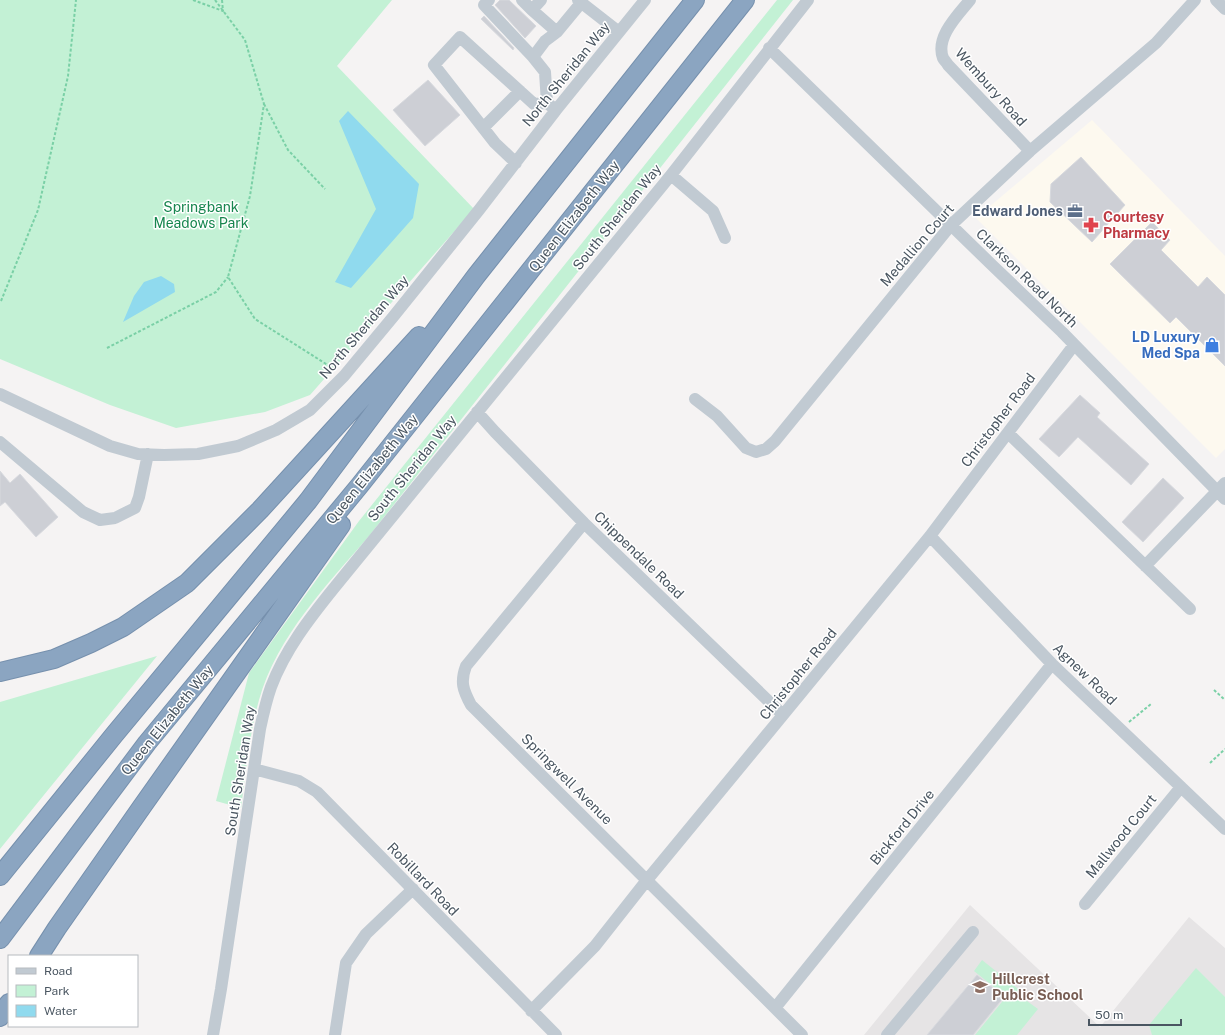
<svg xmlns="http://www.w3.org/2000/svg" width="1225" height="1035" font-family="'Public Sans',sans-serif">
<rect width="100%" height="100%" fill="#f5f3f3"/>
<path fill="#fdf9ef" d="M1092 120 1225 256V449L1216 458 976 218Z"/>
<path fill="#e6e4e5" d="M970 905 1100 1027 1189 917 1225 948V1035H864Z"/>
<path fill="#c3f1d5" d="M0 0H392L337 66 474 209 310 395 265 412 176 428 110 405 0 359Z
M777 0H793L369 536C327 585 277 636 259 700 249 735 246 772 241 808L216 801 249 673 359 521Z
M157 656 0 849V702Z
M982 960 1022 992 1020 996 1038 1009 1017 1035H975L1006 997 974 971Z
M1196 968 1225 997V1035H1152L1149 1025Z"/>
<path fill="#90daee" d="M348 111 419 184 413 218 351 288 335 282 376 209 339 121Z
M161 276 174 284 175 292 123 322 134 296 144 282Z"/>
<path fill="#cdcfd5" stroke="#d7d9de" d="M500 0H509L536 26 525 38 495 5Z
M484 16 514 48 513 50 481 19Z
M428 80 460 115 425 146 393 110Z
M1081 157 1125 205 1092 242 1050 202 1051 184Z
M1152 222 1170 240 1161 250 1198 287 1207 277 1225 295V366L1176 317 1170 323 1110 264Z
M1080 395 1100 413 1097 417 1149 464 1131 485 1078 437 1059 457 1039 439Z
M0 471 10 483 20 474 58 517 36 537 5 502 0 506Z
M1163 478 1184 498 1143 542 1122 522Z
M977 975 1004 997 973 1035H927Z"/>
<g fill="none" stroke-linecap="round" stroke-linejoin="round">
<g stroke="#7690ad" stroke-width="20">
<path id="highway" d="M0 672 54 659 91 643 123 627 187 583 260 510 419 336
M0 876 114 735 308 501 476 276 695 0
M0 939 147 743 360 485 745 0
M39 956 57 928 141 808 341 525
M0 1017 9 1003"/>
</g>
<path stroke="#7ad0a6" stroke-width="2" stroke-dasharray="3 2" stroke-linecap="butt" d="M193 0 223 11 222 0
M215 0 245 40 264 104 250 196 228 277 255 319 334 369
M264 104 288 150 325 189
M1 301 38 210 68 76 76 0
M107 348 216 292 228 277
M1214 690 1225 700
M1129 722 1151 704
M1210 763 1225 749"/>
<path stroke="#c1cad2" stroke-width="12" d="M489 0 484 5 533 57 545 72 547 103
M522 0 532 10 541 0
M578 0 619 32
M970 0C958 15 935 37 943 58 944 60 947 63 948 65L1030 151
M1216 0 1225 9
M532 10 557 32
M769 48 993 266 1062 332 1225 499
M533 57 545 41 557 32 581 3
M483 128 520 91
M516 163 495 143 434 65 460 37 534 104 547 103 556 110
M671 175 713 211 725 238
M0 394 110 446 138 454 164 455 198 454 238 446 276 430 310 410 344 376 393 317 479 210 556 110 645 0
M695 399 717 416 746 448 756 452 766 449 775 441 951 225 1030 151 1156 43 1195 0
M477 412 495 432 584 523 783 715
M1008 433 1190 609
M0 442 83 512 100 520 115 518 135 508 139 497 148 454
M584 523 466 666C460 682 463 690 471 705L802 1035
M930 536 1052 664 1225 829
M1145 566 1225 483
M254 769 299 781 317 792 556 1035
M1085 904 1181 787
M775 1008 1052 664
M531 1011 595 946 647 880 783 715 930 536 1074 345
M213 1035 221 989 260 729C263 715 266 701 271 687 285 650 309 619 334 588L671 175 808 0
M335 1035 346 963 366 934 413 889
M887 1035 973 932"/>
<use href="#highway" stroke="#8ba5c1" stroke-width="18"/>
</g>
<defs>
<g id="office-bare" transform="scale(1.2)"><path d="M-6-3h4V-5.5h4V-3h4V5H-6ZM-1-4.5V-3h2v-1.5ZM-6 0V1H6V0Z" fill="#5c6f8a" stroke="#fff" stroke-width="2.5" paint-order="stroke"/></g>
<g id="pharmacy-bare" transform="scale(1.2)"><path d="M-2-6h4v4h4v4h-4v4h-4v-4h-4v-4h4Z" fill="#e0444e" stroke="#fff" stroke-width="2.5" paint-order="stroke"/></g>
<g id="shop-bare" transform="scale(1.2)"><path d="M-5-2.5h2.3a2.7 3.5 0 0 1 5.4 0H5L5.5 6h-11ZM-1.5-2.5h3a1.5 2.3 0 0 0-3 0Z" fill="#3f7fe0" stroke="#fff" stroke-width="2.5" paint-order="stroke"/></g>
<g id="school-bare" transform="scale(1.2)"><path d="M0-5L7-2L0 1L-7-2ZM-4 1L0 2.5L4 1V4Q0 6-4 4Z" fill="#8d6e63" stroke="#fff" stroke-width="2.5" paint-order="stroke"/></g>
</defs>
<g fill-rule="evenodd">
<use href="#office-bare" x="1075" y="211"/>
<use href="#pharmacy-bare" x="1091" y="225"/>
<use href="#shop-bare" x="1212" y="345"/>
<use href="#school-bare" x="980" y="987"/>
</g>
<g text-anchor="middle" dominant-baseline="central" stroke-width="3" stroke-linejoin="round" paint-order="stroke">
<g font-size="14" fill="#4a5661" stroke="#fff">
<text transform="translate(566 74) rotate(-51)">North Sheridan Way</text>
<text transform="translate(991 87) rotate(48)">Wembury Road</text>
<text transform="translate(574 216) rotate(-52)">Queen Elizabeth Way</text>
<text transform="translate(617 217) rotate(-51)">South Sheridan Way</text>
<text transform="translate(917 245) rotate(-49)">Medallion Court</text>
<text transform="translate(1027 278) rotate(44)">Clarkson Road North</text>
<text transform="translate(364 327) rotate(-50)">North Sheridan Way</text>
<text transform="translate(998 420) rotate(-53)">Christopher Road</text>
<text transform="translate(412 468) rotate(-51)">South Sheridan Way</text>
<text transform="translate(372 469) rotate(-51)">Queen Elizabeth Way</text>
<text transform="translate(639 555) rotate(44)">Chippendale Road</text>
<text transform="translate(798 674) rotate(-51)">Christopher Road</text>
<text transform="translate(1085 674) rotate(44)">Agnew Road</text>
<text transform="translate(167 720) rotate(-51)">Queen Elizabeth Way</text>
<text transform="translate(240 771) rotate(-81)">South Sheridan Way</text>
<text transform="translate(567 779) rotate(45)">Springwell Avenue</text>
<text transform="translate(902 827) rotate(-51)">Bickford Drive</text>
<text transform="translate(1121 836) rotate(-51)">Mallwood Court</text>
<text transform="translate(423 879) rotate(46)">Robillard Road</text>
</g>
<g font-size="14" fill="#17864f" stroke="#fff">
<text x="201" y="207">Springbank<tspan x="201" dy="16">Meadows Park</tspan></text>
</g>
<g font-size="14" font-weight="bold" fill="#4e5e75" stroke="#fff" text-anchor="end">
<text x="1063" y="211">Edward Jones</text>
</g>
<g font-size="14" font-weight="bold" fill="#be3a42" stroke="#fff" text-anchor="start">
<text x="1103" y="217">Courtesy<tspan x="1103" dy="16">Pharmacy</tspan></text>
</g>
<g font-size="14" font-weight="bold" fill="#366cbe" stroke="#fff" text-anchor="end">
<text x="1200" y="337">LD Luxury<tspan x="1200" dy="16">Med Spa</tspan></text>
</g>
<g font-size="14" font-weight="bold" fill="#785e54" stroke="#fff" text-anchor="start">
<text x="992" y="979">Hillcrest<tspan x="992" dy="16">Public School</tspan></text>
</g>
</g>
<rect x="8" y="955" width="130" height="72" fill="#ffffff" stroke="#b7bbc0"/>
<rect x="16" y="968" width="20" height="6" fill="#c1cad2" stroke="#b7bbc0"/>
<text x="44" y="975" font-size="12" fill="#4a5661">Road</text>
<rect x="16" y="985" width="20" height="12" fill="#c3f1d5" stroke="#b7bbc0"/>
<text x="44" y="995" font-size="12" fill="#4a5661">Park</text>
<rect x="16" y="1005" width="20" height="12" fill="#90daee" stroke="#b7bbc0"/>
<text x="44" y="1015" font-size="12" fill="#4a5661">Water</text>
<path d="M1089 1019v6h92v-6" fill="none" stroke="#4a5661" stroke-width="2"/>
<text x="1095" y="1019" font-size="12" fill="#4a5661" stroke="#ffffff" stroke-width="3" paint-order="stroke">50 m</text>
</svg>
